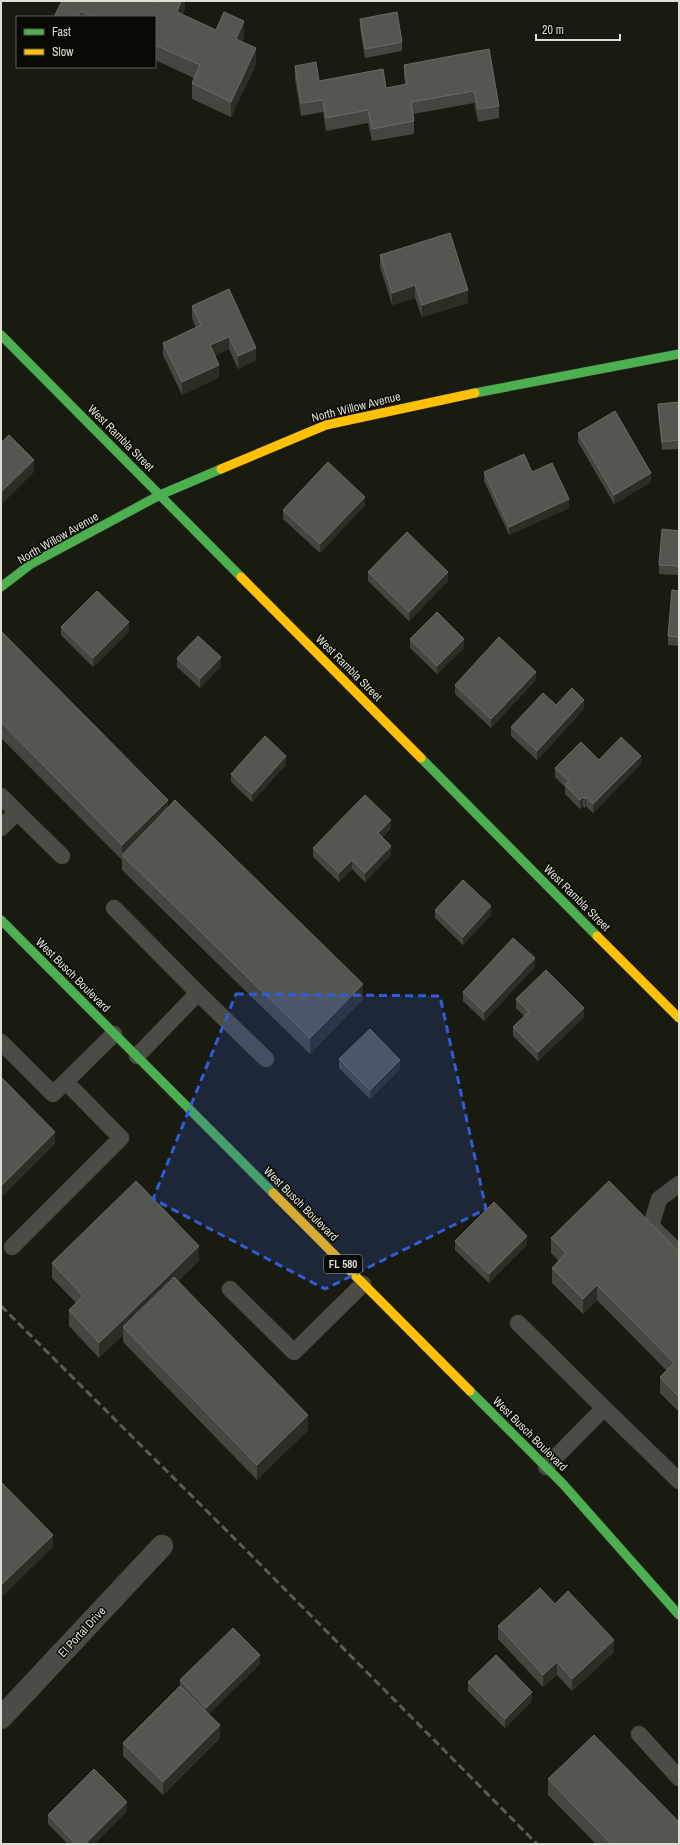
<svg xmlns="http://www.w3.org/2000/svg" width="680" height="1845" font-family="'Archivo Narrow',sans-serif">
<rect width="100%" height="100%" fill="#1a1b10"/>
<g fill="none" stroke-linecap="round" stroke-linejoin="round">
<g stroke="#34342d" stroke-width="17">
<path id="lane" d="M1 796 17 812 1 828
M17 812 62 856
M114 908 198 993
M1 1042 53 1094 114 1034
M137 1056 198 993 266 1059
M679 1184 659 1199 651 1226 679 1253
M12 1247 121 1138 66 1082
M230 1289 294 1352 363 1284
M518 1323 604 1408
M546 1467 604 1408 679 1481
M639 1734 679 1778"/>
</g>
<g stroke="#34342d" stroke-width="23">
<path id="street" d="M1 1718 162 1546"/>
</g>
<g stroke="#34342d" stroke-width="10">
<path id="fast" d="M1 335 241 577
M475 393 679 354
M1 587 31 564 160 495 221 469
M421 758 597 936
M1 920 273 1193
M470 1391 563 1484 679 1615"/>
</g>
<g stroke="#34342d" stroke-width="10">
<path id="slow" d="M221 469 326 425 475 393
M241 577 421 758
M597 936 679 1018
M273 1193 470 1391"/>
</g>
<use href="#lane" stroke="#4b4c45" stroke-width="16"/>
<use href="#street" stroke="#4b4c45" stroke-width="22"/>
<use href="#fast" stroke="#4caf50" stroke-width="9"/>
<use href="#slow" stroke="#ffc107" stroke-width="9"/>
<path stroke="#5c5c56" stroke-width="3" stroke-dasharray="8 4" stroke-linecap="butt" d="M1 1306 243 1547 537 1844"/>
</g>
<path fill="#44463f" d="M62 1 157 3 185 1V9L182 15 216 30 244 37 242 42 256 64 231 117 192 99V83L194 78 155 60V17H54Z
M360 19 402 42V51L365 58 360 28Z
M489 49 499 106V118L478 122 474 103 413 114 414 121V134L372 141 368 123 326 131 323 112 301 116 295 79V66L319 81 386 88 405 84 404 77V65Z
M678 176H679V196L678 189Z
M380 255 468 303 422 317 415 298 392 305 380 267Z
M192 306 256 360 238 369 229 349 215 355 219 377 182 395 163 355V343L196 328 192 318Z
M679 402V449L662 450 658 413V404Z
M578 433 651 482 614 504 578 442Z
M484 472H532L569 508 509 535 484 481Z
M365 505 320 553 283 519V510Z
M679 531V575L659 574V565Z
M368 572 448 581 409 621 368 581Z
M679 591V646L668 645V636Z
M61 627 129 631 93 667 61 635Z
M1 632 168 808 363 999 310 1054 122 870V860L1 738Z
M410 639 464 648 437 674 410 648Z
M177 658 221 666 200 688 177 667Z
M536 680 491 728 455 694V685Z
M584 709 537 760 511 736V727Z
M599 760 641 764 593 813 586 806 585 808 583 806 580 809 565 794V787L555 777V768Z
M286 765 252 802 231 782V774Z
M391 828 382 838 391 855 365 882 352 869 339 882 313 857V848Z
M435 910 491 915 463 945 435 918Z
M535 967 484 1021 463 1001V992Z
M516 999 584 1017 538 1061 513 1036V1027L524 1016 516 1008Z
M339 1059 400 1069 370 1099 339 1068Z
M551 1238 679 1252V1412L660 1393V1377L667 1371 597 1300 583 1314 552 1283V1268L559 1261 551 1253Z
M455 1241 527 1245 489 1283 455 1250Z
M199 1261 178 1281 308 1430 257 1480 123 1342V1335L99 1358 69 1326V1310L76 1303 52 1278V1263Z
M555 1604 614 1652 572 1691 557 1675 543 1687 498 1639V1626Z
M260 1664 209 1714 220 1738 163 1795 123 1756V1743L180 1686V1680Z
M468 1682 532 1701 505 1728 468 1691Z
M548 1779 679 1844H596L548 1795Z
M127 1811 94 1844H68L48 1824V1815Z"/>
<path fill="#2c2e26" d="M181 1H185V9L177 27V12Z
M81 11V17H78Z
M244 21V37L236 55V39Z
M256 48V64L231 117V102Z
M415 285V298L392 305V293Z
M468 290V303L422 317V305Z
M229 337V349L210 357V345Z
M256 348V360L238 369V356Z
M219 365V377L182 395V382Z
M34 460V472L1 505V492Z
M651 473V482L614 504V495Z
M365 497V505L320 553V544Z
M569 499V508L509 535V527Z
M448 572V581L409 621V612Z
M129 622V631L93 667V658Z
M464 639V648L437 674V666Z
M221 657V666L200 688V679Z
M536 672V680L491 728V719Z
M584 700V709L537 760V751Z
M286 756V765L252 802V794Z
M641 756V764L593 813V804Z
M583 797V806L580 809V800Z
M586 797V806L585 808V799Z
M168 800V816L122 855V845Z
M391 820V828L378 842V833Z
M391 846V855L365 882V873Z
M352 860V869L339 882V873Z
M491 906V915L463 945V937Z
M535 958V967L484 1021V1012Z
M363 984V999L310 1054V1038Z
M584 1008V1017L538 1061V1052Z
M400 1060V1069L370 1099V1090Z
M55 1132V1144L1 1198V1186Z
M527 1236V1245L489 1283V1274Z
M199 1246V1261L127 1331 123 1327V1335L99 1358V1343Z
M597 1285V1300L583 1314V1299Z
M308 1415V1430L257 1480V1465Z
M53 1535V1547L1 1598V1585Z
M614 1640V1652L572 1691V1679Z
M260 1655V1664L206 1717V1708Z
M557 1662V1675L543 1687V1675Z
M532 1692V1701L505 1728V1719Z
M220 1725V1738L163 1795V1782Z
M127 1802V1811L94 1844H85Z"/>
<path fill="#54574f" stroke="#6a6c64" d="M62 1H153L157 3 158 1H181L177 12 216 30 224 12 244 21 236 39 256 48 231 102 192 83 200 65 155 45V17H94L81 11 78 17H54Z
M397 12 402 42 365 49 360 19Z
M489 49 499 106 478 109 474 91 411 102 414 121 372 129 368 110 326 118 323 100 301 103 295 66 316 62 319 81 383 69 386 88 407 84 404 65Z
M450 233 468 290 422 305 415 285 392 293 380 255Z
M229 289 256 348 238 356 229 337 210 345 219 365 182 382 163 343 201 325 192 306Z
M679 402V440L662 442 658 404Z
M615 411 651 473 614 495 578 433Z
M9 435 34 460 1 492V443Z
M524 454 532 472 552 463 569 499 509 527 484 472Z
M328 462 365 497 320 544 283 510Z
M662 529 679 531V566L659 565Z
M407 532 448 572 409 612 368 572Z
M672 590 679 591V637L668 636Z
M97 591 129 622 93 658 61 627Z
M437 612 464 639 437 666 410 639Z
M1 632H2L168 800 122 845 1 722Z
M198 636 221 657 200 679 177 658Z
M499 637 536 672 491 719 455 685Z
M572 688 584 700 537 751 511 727 543 693 556 705Z
M265 736 286 756 252 794 231 774Z
M621 737 641 756 593 804 586 797 585 799 583 797 580 800 565 785 569 781 555 768 581 742 599 760Z
M365 795 391 820 378 833 391 846 365 873 352 860 339 873 313 848Z
M175 800 363 984 310 1038 122 855Z
M463 880 491 906 463 937 435 910Z
M513 938 535 958 484 1012 463 992Z
M546 970 584 1008 538 1052 513 1027 529 1012 516 999Z
M370 1029 400 1060 370 1090 339 1059Z
M1 1077 55 1132 1 1186Z
M136 1181 199 1246 99 1343 69 1310 83 1296 52 1263Z
M609 1181 679 1252V1397L660 1377 674 1363 597 1285 583 1299 552 1268 566 1253 551 1238Z
M494 1202 527 1236 489 1274 455 1241Z
M174 1277 308 1415 257 1465 123 1327Z
M1 1482 53 1535 1 1585Z
M540 1588 555 1604 568 1591 614 1640 572 1679 557 1662 543 1675 498 1626Z
M233 1628 260 1655 206 1708 180 1680Z
M496 1655 532 1692 505 1719 468 1682Z
M180 1686 220 1725 163 1782 123 1743Z
M594 1735 679 1822V1844H611L548 1779Z
M94 1769 127 1802 85 1844H76L48 1815Z"/>
<path fill="#305cd8" fill-opacity="0.2" stroke="#305cd8" stroke-width="3" stroke-dasharray="8 5" stroke-linejoin="round" d="M236 994 440 996 486 1209 325 1289 153 1199Z"/>
<g text-anchor="middle" dominant-baseline="central" stroke-width="3" stroke-linejoin="round" paint-order="stroke">
<rect fill="#080903" stroke="#9e9f95" stroke-width="1" x="324" y="1255" width="38" height="18" rx="3"/>
<g font-size="11" font-weight="bold" fill="#dedfd3">
<text x="343" y="1264">FL 580</text>
</g>
<g font-size="12" fill="#dedfd3" stroke="#080903">
<text transform="translate(356 407) rotate(-14)">North Willow Avenue</text>
<text transform="translate(121 438) rotate(45)">West Rambla Street</text>
<text transform="translate(58 538) rotate(-30)">North Willow Avenue</text>
<text transform="translate(349 668) rotate(45)">West Rambla Street</text>
<text transform="translate(577 898) rotate(45)">West Rambla Street</text>
<text transform="translate(73 975) rotate(45)">West Busch Boulevard</text>
<text transform="translate(301 1204) rotate(45)">West Busch Boulevard</text>
<text transform="translate(530 1434) rotate(45)">West Busch Boulevard</text>
<text transform="translate(82 1632) rotate(-47)">El Portal Drive</text>
</g>
</g>
<rect width="680" height="1845" fill="none" stroke="#dedfd3" stroke-width="4"/>
<rect x="16" y="16" width="140" height="52" fill="#080903" stroke="#5e5f56"/>
<rect x="24" y="29" width="20" height="6" fill="#4caf50" stroke="#5e5f56"/>
<text x="52" y="36" font-size="12" fill="#dedfd3">Fast</text>
<rect x="24" y="49" width="20" height="6" fill="#ffc107" stroke="#5e5f56"/>
<text x="52" y="56" font-size="12" fill="#dedfd3">Slow</text>
<path d="M536 34v6h84v-6" fill="none" stroke="#dedfd3" stroke-width="2"/>
<text x="542" y="34" font-size="12" fill="#dedfd3" stroke="#080903" stroke-width="3" paint-order="stroke">20 m</text>
</svg>
